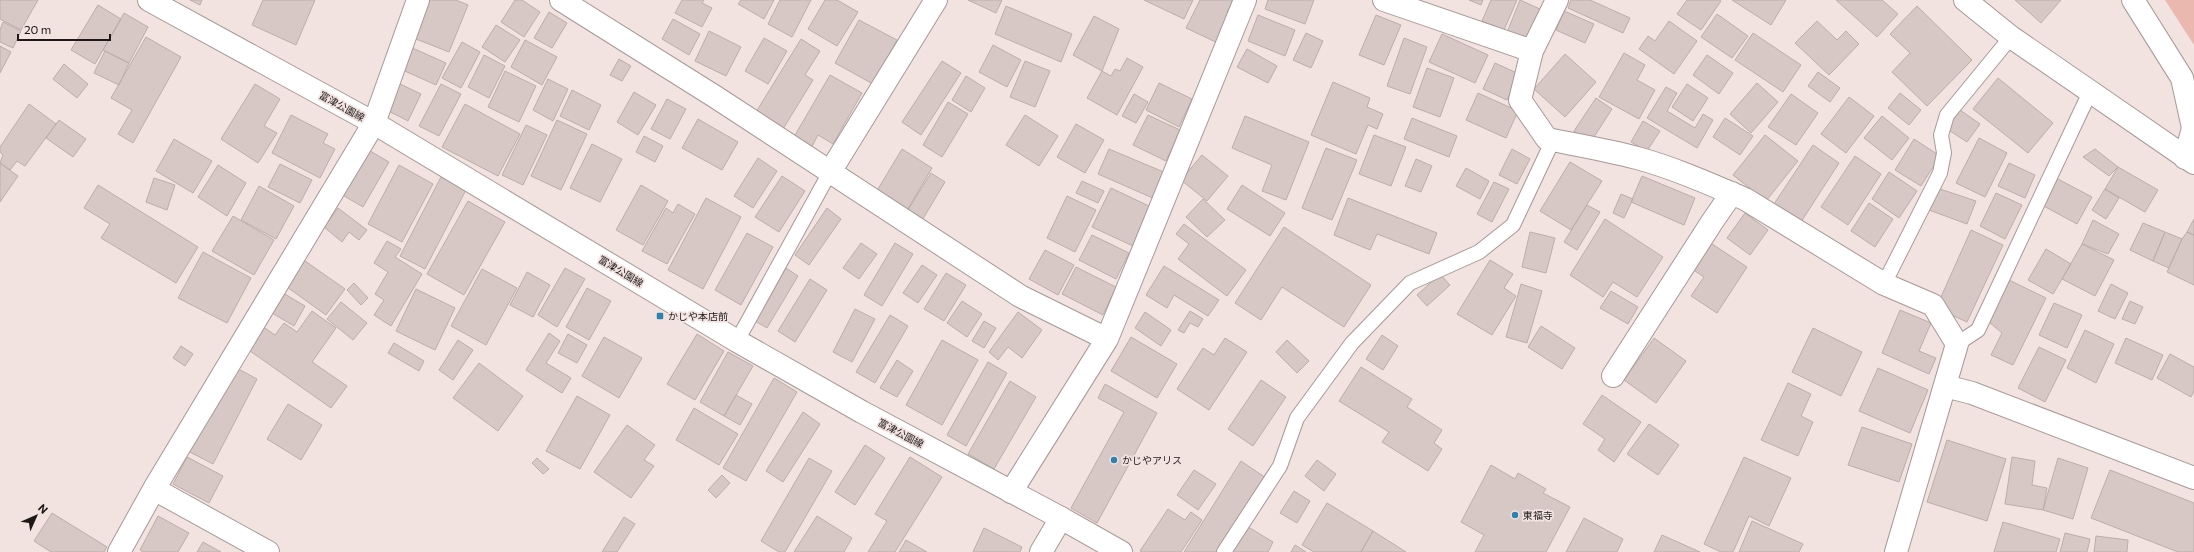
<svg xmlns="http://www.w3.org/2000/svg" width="2194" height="552" font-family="Commissioner,'Noto Sans JP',sans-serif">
<rect width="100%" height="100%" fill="#f2e3e0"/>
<path fill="#ebb8b0" d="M2165 0H2194V45Z"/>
<path fill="#d7c8c5" stroke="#bcadab" d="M0 0H38L21 30 0 19Z
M190 0H202L200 5Z
M263 0H315L296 45 252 25Z
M425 0H456L468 5 449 52 411 37Z
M515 0H522L540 12 524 37 501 22Z
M682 0H704L702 3 712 8 702 27 675 13Z
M741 0H774L764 19 738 4Z
M780 0H811L792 37 768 24Z
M825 0H837L858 12 837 46 808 29Z
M968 0H1002L996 13Z
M1144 0H1193L1184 19Z
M1200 0H1233L1227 12 1236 17 1222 45 1186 28Z
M1268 0H1314L1305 24 1265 9Z
M1469 0H1483L1481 5Z
M1491 0H1517L1504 30 1482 21Z
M1520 0 1542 10 1527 44 1506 35Z
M1571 0H1590L1630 18 1623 33 1568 8Z
M1687 0H1719L1721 1 1701 30 1677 14Z
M1732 0H1786L1771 25Z
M1836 0H1882L1898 14 1877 37Z
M2015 0H2061L2041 23Z
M98 5 121 19 95 64 71 50Z
M1006 6 1072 34 1061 62 995 34Z
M1917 6 1972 60 1927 106 1892 72 1910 53 1890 34Z
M1564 11 1594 24 1585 43 1556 30Z
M549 12 567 23 552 48 534 38Z
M124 13 148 27 129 63 103 50Z
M1717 14 1748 36 1732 58 1701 37Z
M1258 15 1295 30 1285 56 1248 41Z
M1376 15 1401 25 1384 65 1359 55Z
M1094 16 1119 29 1102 71 1073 55Z
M673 19 700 34 689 55 662 39Z
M859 20 897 40 873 84 835 63Z
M1669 21 1697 41 1674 74 1639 49 1648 36 1655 41Z
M1817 21 1837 40 1846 31 1859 44 1829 75 1795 43Z
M3 22 21 31 13 48 0 42V30Z
M496 25 520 40 505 62 482 47Z
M709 31 741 47 726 76 695 61Z
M1306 33 1323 41 1311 68 1293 60Z
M1753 33 1801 65 1783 92 1735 60Z
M1442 34 1488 55 1475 83 1429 62Z
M146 37 181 57 133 143 118 134 132 110 111 98Z
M764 38 787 51 768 84 745 71Z
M1404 38 1427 47 1410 94 1387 86Z
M801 39 820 51 805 75 813 80 783 129 756 112Z
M525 40 557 57 542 85 511 67Z
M462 42 480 52 461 88 442 78Z
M993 45 1021 60 1007 87 979 72Z
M0 46 11 52 0 73Z
M408 46 446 63 436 85 398 68Z
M1247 49 1277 66 1268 83 1237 67Z
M105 51 129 63 119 85 94 73Z
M1624 53 1645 65 1637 80 1655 90 1639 119 1599 97Z
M1565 54 1596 82 1565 117 1534 89Z
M484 55 505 66 489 98 468 87Z
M1707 55 1733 73 1719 94 1693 75Z
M1127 58 1143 67 1117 115 1087 98 1102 71 1111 76 1115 69 1120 71Z
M619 59 631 66 622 81 610 75Z
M942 61 961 73 921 135 902 122Z
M1025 61 1050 71 1035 107 1010 97Z
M1495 63 1519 74 1507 100 1483 89Z
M64 64 88 84 77 98 53 79Z
M1427 68 1454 78 1440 117 1413 107Z
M505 71 536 86 519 122 488 107Z
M1818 72 1840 88 1830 102 1808 86Z
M830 75 862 93 833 144 818 135 809 152 791 142Z
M966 76 985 88 971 112 952 100Z
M1998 78 2053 123 2028 153 1973 109Z
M548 79 568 89 553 121 533 110Z
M394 81 421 94 408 121 381 107Z
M1333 82 1370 98 1367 107 1383 114 1377 129 1368 125 1356 154 1311 135Z
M1159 83 1192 99 1179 127 1146 110Z
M1757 83 1778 102 1751 133 1730 114Z
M255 84 280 99 264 126 277 133 258 163 221 139Z
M441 84 461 94 439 136 419 126Z
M1687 84 1708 98 1693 121 1672 107Z
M1666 87 1677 93 1667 111 1695 128 1703 114 1713 120 1697 148 1647 118Z
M572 90 601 105 589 130 560 116Z
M634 92 656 105 638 135 617 122Z
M1478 93 1518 111 1506 138 1466 120Z
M1900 93 1921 110 1909 125 1888 108Z
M1134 94 1148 102 1136 123 1122 116Z
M1791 94 1818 113 1796 145 1768 127Z
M1849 97 1874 116 1846 153 1821 134Z
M1596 98 1612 109 1590 143 1574 131Z
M667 99 686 109 670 139 651 129Z
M948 102 968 114 942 157 923 145Z
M29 104 56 124 25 166 17 161 10 170 0 163 3 155 0 152V147Z
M465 104 520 134 498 176 442 147Z
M1960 110 1980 124 1967 142 1947 129Z
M291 115 328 134 323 143 335 149 320 178 272 153Z
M1025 115 1058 136 1039 166 1006 145Z
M1148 115 1180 130 1166 161 1133 145Z
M1245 116 1309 142 1286 200 1262 191 1272 165 1232 148Z
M1882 116 1909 138 1892 160 1864 138Z
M1412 118 1457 136 1449 157 1404 139Z
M1725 118 1753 136 1740 155 1713 137Z
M698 119 738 142 722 170 682 148Z
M59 120 86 139 73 157 46 138Z
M557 120 587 134 561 190 531 176Z
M1643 121 1660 131 1647 151 1631 142Z
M1076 124 1104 140 1085 173 1057 157Z
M526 125 547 135 523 185 502 175Z
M1374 135 1406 147 1391 186 1359 174Z
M1765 135 1798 161 1766 201 1733 175Z
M644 136 663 146 655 162 636 152Z
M1979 138 2007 153 1985 197 1956 183Z
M174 139 212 161 193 193 156 171Z
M1914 139 1940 156 1921 186 1895 170Z
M592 144 622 159 600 202 570 188Z
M1813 145 1839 163 1801 222 1774 204Z
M365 148 389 162 363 207 339 193Z
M1326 148 1357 160 1332 220 1302 208Z
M902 149 932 168 906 212 875 194Z
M1109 149 1166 173 1155 199 1098 174Z
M1512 149 1530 159 1517 184 1499 175Z
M2095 149 2118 167 2109 176 2083 157Z
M1202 155 1228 176 1207 201 1181 180Z
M1855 156 1881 174 1848 225 1821 207Z
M758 158 777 171 753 208 734 196Z
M1416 159 1432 166 1421 192 1405 186Z
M1570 162 1602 181 1571 230 1540 211Z
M0 163 18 176 0 202Z
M2009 163 2035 175 2025 198 1998 186Z
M280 164 312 180 300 203 268 187Z
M218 165 246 183 227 216 198 197Z
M399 165 433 184 402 242 368 224Z
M2118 167 2158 190 2145 212 2105 189Z
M1466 168 1489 181 1480 199 1456 186Z
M1889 172 1917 191 1899 218 1872 199Z
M931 173 945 182 921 222 906 213Z
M782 176 805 191 779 232 755 217Z
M1642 176 1695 198 1684 225 1631 202Z
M441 177 466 190 425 269 400 256Z
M2054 177 2092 197 2077 224 2040 204Z
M154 178 175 185 167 210 146 202Z
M1082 181 1104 191 1098 203 1076 193Z
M1494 182 1509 189 1492 222 1477 214Z
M98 185 198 247 176 283 101 238 110 224 84 208Z
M641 185 668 201 643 245 616 230Z
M1242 185 1285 213 1270 236 1227 209Z
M259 186 294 206 276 239 241 220Z
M1111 188 1151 207 1133 246 1092 227Z
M1937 188 1976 201 1967 224 1929 210Z
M2105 189 2119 198 2106 219 2092 210Z
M1996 193 2022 205 2005 239 1980 226Z
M1621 194 1633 199 1624 218 1613 213Z
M1067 196 1096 210 1075 252 1047 238Z
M706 198 741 217 703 289 668 270Z
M1348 198 1437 233 1429 254 1377 234 1370 250 1334 235Z
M1203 199 1225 220 1207 237 1186 217Z
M468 201 505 222 464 295 427 274Z
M1869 203 1893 219 1875 247 1851 231Z
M678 204 695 214 667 264 642 251 666 208 673 213Z
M1587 205 1600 212 1577 250 1564 242Z
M338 208 367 230 359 240 349 232 342 242 324 227Z
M827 208 841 219 809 265 795 255Z
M1745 213 1768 230 1750 255 1727 238Z
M233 216 274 240 254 275 212 251Z
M1605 219 1663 257 1637 297 1613 282 1603 297 1570 275Z
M2194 219V235L2187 232Z
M2093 220 2119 234 2108 254 2082 244Z
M2143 223 2165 232 2153 261 2130 250Z
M1184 224 1246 270 1227 296 1178 259 1189 244 1176 234Z
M1284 227 1371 285 1344 327 1282 287 1261 320 1235 303Z
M1971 230 2003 245 1967 322 1936 308Z
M1530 232 1555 238 1546 273 1522 267Z
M2165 232 2182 239 2169 268 2153 261Z
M2187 232 2194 235V285L2167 272 2182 239Z
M747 233 773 247 741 305 715 290Z
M1092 235 1129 253 1116 279 1079 260Z
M387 241 401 249 395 257 422 274 391 326 374 315 384 300 375 294 388 272 374 263Z
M1709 242 1747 267 1717 313 1691 296 1704 277 1692 269Z
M861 243 877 254 859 279 843 268Z
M895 243 913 254 882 306 864 295Z
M2082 244 2114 260 2095 296 2062 279Z
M2046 249 2071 264 2053 294 2028 280Z
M1045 250 1074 265 1058 295 1029 279Z
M203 252 251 278 227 323 178 298Z
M298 256 345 289 326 315 280 282Z
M1490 260 1513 274 1504 288 1516 296 1492 335 1457 314Z
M922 265 937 275 918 303 903 293Z
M1164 266 1219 300 1208 316 1174 295 1167 308 1146 295Z
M1076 267 1116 287 1103 315 1062 294Z
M565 268 585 279 557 327 538 315Z
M786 268 798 276 767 328 755 321Z
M482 269 517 288 486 345 451 326Z
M527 272 550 285 533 317 510 305Z
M946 273 966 285 944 321 924 309Z
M1440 274 1450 285 1427 306 1417 295Z
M810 279 827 290 795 342 778 331Z
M2009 280 2046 298 2013 365 1991 355 2002 333 1988 321Z
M354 283 368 298 361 305 347 290Z
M1521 284 1542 291 1527 343 1506 337Z
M2111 284 2128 293 2115 319 2098 311Z
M587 288 611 301 589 340 566 327Z
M416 289 455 308 435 350 396 331Z
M278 290 305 306 294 326 267 310Z
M1611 291 1638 307 1628 324 1600 308Z
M962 301 982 314 967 337 947 323Z
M2130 301 2143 307 2135 324 2122 319Z
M341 302 367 323 353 340 327 319Z
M2054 303 2082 315 2067 348 2039 335Z
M855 309 875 319 852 362 833 352Z
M1900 310 1931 323 1919 351 1936 358 1929 374 1882 353Z
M312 311 336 328 312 362 347 386 331 408 243 346 259 324 275 335 284 323 297 332Z
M1190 311 1203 319 1198 327 1190 323 1184 333 1178 330Z
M1018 312 1042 330 1022 358 1008 347 998 360 989 352Z
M1145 312 1171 330 1161 346 1135 328Z
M890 315 908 326 875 383 856 372Z
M984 321 996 328 984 348 972 341Z
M1541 326 1575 348 1562 369 1528 347Z
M1813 328 1862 352 1841 396 1792 372Z
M2085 330 2114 344 2096 383 2067 368Z
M549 333 560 341 546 363 571 378 562 393 526 370Z
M568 334 587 345 577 363 558 353Z
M697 334 724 351 695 400 667 384Z
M1382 335 1398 346 1383 370 1366 359Z
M604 337 642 358 619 398 582 376Z
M1131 337 1177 364 1157 398 1111 371Z
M1225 338 1247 352 1209 410 1177 389 1203 348 1214 355Z
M1654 338 1686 361 1656 403 1624 380Z
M2126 338 2163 355 2152 380 2115 363Z
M458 340 473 350 453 380 439 370Z
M942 340 978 360 942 425 906 405Z
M1287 340 1309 361 1297 373 1276 352Z
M394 343 424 361 419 371 388 353Z
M181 346 193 354 185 366 173 358Z
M2039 347 2066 360 2045 402 2018 388Z
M728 352 753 366 724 416 700 402Z
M2170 354 2194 367V391L2191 397 2157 378Z
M897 360 913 371 897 397 880 388Z
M988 362 1007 373 966 446 947 435Z
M479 363 523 396 498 431 453 398Z
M231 365 257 379 213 464 186 450Z
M1361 367 1412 399 1407 407 1442 430 1434 443 1442 449 1428 471 1382 442 1389 432 1339 401Z
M1878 368 1928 390 1910 433 1859 411Z
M774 378 797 392 746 481 723 468Z
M1261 380 1286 397 1253 446 1228 429Z
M1010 381 1036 397 994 469 968 454Z
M1788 383 1811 394 1801 416 1813 422 1798 456 1761 440Z
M1105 384 1157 413 1097 523 1071 508 1124 412 1098 398Z
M736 395 752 404 740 425 724 416Z
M1602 395 1641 422 1614 462 1598 450 1605 439 1583 424Z
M577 396 610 415 580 469 546 451Z
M288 404 322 425 301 460 267 439Z
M694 408 738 434 719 465 676 440Z
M803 412 820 424 783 482 766 471Z
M1649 424 1679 445 1658 475 1627 454Z
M627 425 655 445 644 460 654 466 631 498 594 472Z
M1862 427 1912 444 1899 482 1848 465Z
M1947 440 2006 459 1987 521 1927 502Z
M865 445 885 458 855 505 835 492Z
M187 457 223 476 209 503 173 484Z
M910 457 942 477 895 552H868L887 521 875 514Z
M1744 457 1791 478 1769 526 1749 516 1733 552H1721L1704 544Z
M2012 457 2035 461 2032 485 2047 488 2043 510 2005 504Z
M537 458 549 469 543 474 532 463Z
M809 458 832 471 785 552H779L761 541Z
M2058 458 2088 468 2073 519 2043 510Z
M1317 460 1336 474 1324 491 1305 476Z
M1241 461 1266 478 1218 552H1184Z
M1491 465 1515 479 1518 473 1546 489 1543 493 1570 507 1546 552H1475L1484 535 1461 522Z
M1194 470 1216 484 1198 510 1177 495Z
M2110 470 2194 503V552H2178L2091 518Z
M722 475 730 483 716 498 708 490Z
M1294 491 1310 501 1297 523 1280 513Z
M1327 503 1373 531 1361 552H1314L1302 545Z
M1168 509 1185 520 1191 512 1202 520 1181 552H1142L1140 551Z
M52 513 107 547 104 552H51L34 541Z
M158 516 189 533 178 552H143L140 550Z
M817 516 852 538 844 552H794Z
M624 517 635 524 617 552H602Z
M1584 518 1623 539 1617 552H1566Z
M1752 521 1803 544 1799 552H1739Z
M2003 522 2060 539 2056 552H1994Z
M1245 525 1273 542 1268 552H1229Z
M984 528 1022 547 1020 552H973Z
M1373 531 1406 552H1361Z
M2065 533 2090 539 2087 552H2060Z
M1662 535 1700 552H1654Z
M2096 536 2128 540 2127 552H2094Z
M906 540 927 552H899Z
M203 542 221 552H197Z
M1295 545 1306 552H1291Z"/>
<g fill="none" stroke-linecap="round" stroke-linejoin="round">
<g stroke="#a79997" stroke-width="16">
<path id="service" d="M1884 284 1940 173 1944 153 1941 135 1947 115 2011 37
M737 341 830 172
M1957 344 1978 330 2090 92
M1224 552 1280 466 1297 418 1352 343 1410 283 1479 252 1513 225 1553 140"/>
</g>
<g stroke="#a79997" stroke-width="24">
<path id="minor" d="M561 0 714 96 1020 296 1107 339
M1384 0 1532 51 1520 100 1547 139C1577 145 1607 150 1637 158 1674 168 1710 184 1745 199L1884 284 1933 305 1957 344 1896 552
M2133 0 2182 78 2193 128 2185 158
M1532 51 1557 0
M830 172 936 0
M1613 376 1712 222 1732 193
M1945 386 1972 393 2194 478
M154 489 268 552
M1011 492 1107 339 1245 0
M119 552 154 489 374 123 418 0"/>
</g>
<g stroke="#a79997" stroke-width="24">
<path id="tertiary" d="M1965 0 2011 37 2194 163"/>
</g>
<g stroke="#a79997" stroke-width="24">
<path id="secondary" d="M149 0 374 123 737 341 862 412 1061 518 1041 552"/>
</g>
<g stroke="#a79997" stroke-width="24">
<path id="trunk" d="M1061 518 1121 552"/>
</g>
<use href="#service" stroke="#fff" stroke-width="14"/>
<use href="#minor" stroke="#fff" stroke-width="22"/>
<use href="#tertiary" stroke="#fff" stroke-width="22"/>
<use href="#secondary" stroke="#fff" stroke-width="22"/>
<use href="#trunk" stroke="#fff" stroke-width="22"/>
</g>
<g fill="#2d82b1" stroke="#f2e3e0" stroke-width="1.5">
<rect x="656" y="312" width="8" height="8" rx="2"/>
<circle cx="1114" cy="460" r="4"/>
<circle cx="1515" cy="515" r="4"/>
</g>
<g text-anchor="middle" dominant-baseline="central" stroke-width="3.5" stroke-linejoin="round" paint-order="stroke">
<g font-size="10" fill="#1e1918" stroke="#f2e3e0">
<text transform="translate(342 106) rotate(29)">富津公園線</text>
<text transform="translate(621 271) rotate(31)">富津公園線</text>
<text transform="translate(901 433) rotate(28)">富津公園線</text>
</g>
<g font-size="10" fill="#1e1918" stroke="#f2e3e0" text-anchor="start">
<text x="668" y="316">かじや本店前</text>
<text x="1122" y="460">かじやアリス</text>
<text x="1523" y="515">東福寺</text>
</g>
</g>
<g transform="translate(36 516) rotate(45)" stroke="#f2e3e0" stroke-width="3" paint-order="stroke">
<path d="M0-3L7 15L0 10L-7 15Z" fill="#1e1918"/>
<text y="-6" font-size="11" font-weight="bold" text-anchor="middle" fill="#1e1918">N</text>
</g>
<path d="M18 34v6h92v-6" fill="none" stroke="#1e1918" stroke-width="2"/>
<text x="24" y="34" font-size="12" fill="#1e1918" stroke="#f2e3e0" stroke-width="3" paint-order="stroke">20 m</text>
</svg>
